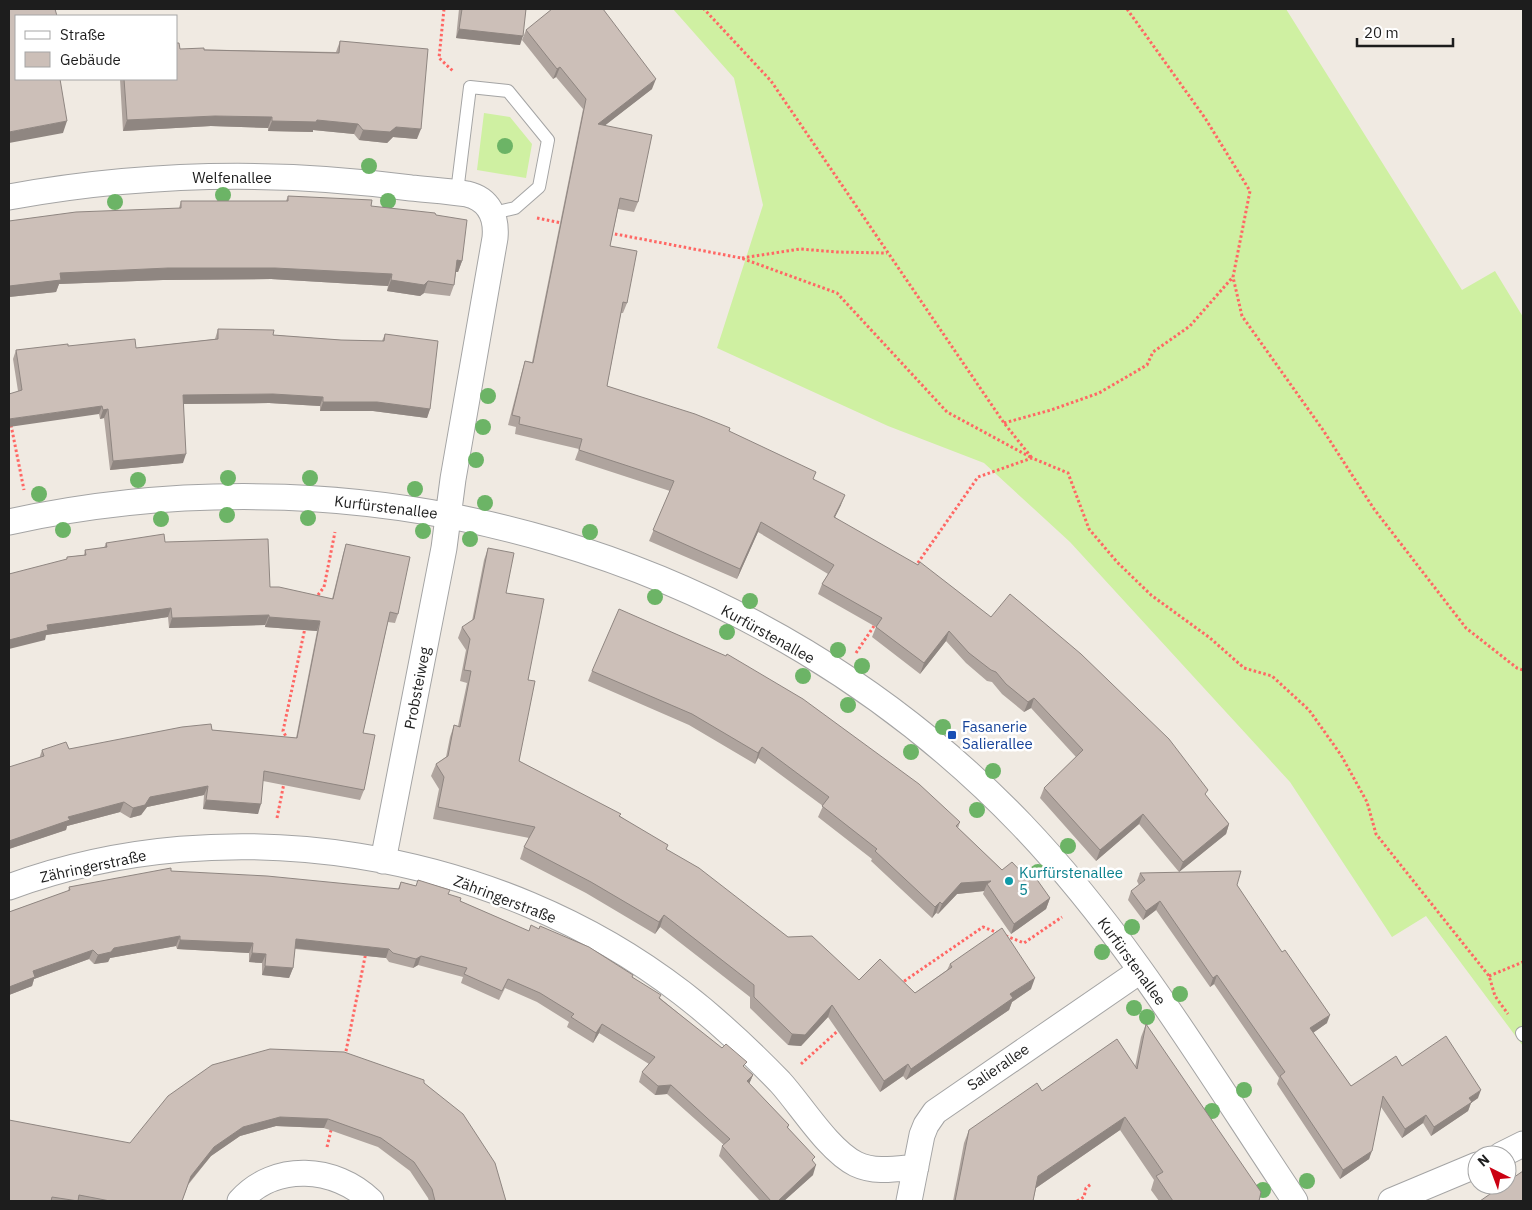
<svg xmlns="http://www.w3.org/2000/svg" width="1532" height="1210" font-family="'IBM Plex Sans',sans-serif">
<rect width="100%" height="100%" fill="#f0eae2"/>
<path fill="#cff0a2" d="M673 9H1286L1462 290 1495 271 1523 317V1046L1426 916 1392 937 1290 782 1070 542 984 463 888 426 717 348 763 205 734 78Z
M484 113 510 117 532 144 526 178 477 170Z"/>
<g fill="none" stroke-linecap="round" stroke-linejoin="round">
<g stroke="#a4a4a4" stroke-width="14">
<path id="lane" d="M457 192 470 87 508 91 548 140 539 187 515 208 493 213
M1522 1033 1523 1035"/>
</g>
<g stroke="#a4a4a4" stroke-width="27">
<path id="street" d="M9 197C141 173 277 170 411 188 430 190 449 191 467 194 489 199 497 217 495 238L453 479 444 548 383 861
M9 522C374 442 761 553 1022 825 1129 937 1209 1073 1295 1201
M9 887C228 806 497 850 682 993 717 1020 749 1050 780 1082 801 1105 828 1150 856 1164 875 1173 895 1169 916 1167
M1501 1155 1523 1144
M240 1201C275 1162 335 1166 371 1201
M909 1201 922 1135 926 1125 935 1112 1140 971
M1391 1201 1477 1165"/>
</g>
<path stroke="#ff6764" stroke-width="3" stroke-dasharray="2.5 2.5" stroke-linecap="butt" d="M444 9 439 58 454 72
M1127 9 1205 118 1250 191 1233 277 1242 316 1323 430 1374 509 1466 628 1517 668 1523 670
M537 218 562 223
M610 233 741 258 837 293 947 412 1032 458 1004 423 771 81 704 9
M742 258 800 249 837 252 887 253
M1004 423 1051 410 1099 393 1147 365 1153 352 1190 326 1232 278
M11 425 24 490
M915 567 978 477 1032 458 1068 473 1089 529 1117 562 1151 595 1210 638 1244 668 1272 676 1309 710 1341 755 1367 802 1376 834 1489 976 1495 996 1508 1014
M315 599 324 587 335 532
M856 653 876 623
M288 740 283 731 305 628
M277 818 284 783
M1489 976 1523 962
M900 984 983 927 1024 943 1062 917
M345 1056 366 952
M801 1064 841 1028
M327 1147 332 1126
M1077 1201 1084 1197 1086 1188 1091 1184"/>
<use href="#lane" stroke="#fff" stroke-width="12"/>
<use href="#street" stroke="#fff" stroke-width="25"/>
</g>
<g fill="#6cb466">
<circle cx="505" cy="146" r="8"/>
<circle cx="369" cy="166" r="8"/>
<circle cx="223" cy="195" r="8"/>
<circle cx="388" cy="201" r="8"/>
<circle cx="115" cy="202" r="8"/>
<circle cx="488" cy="396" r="8"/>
<circle cx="483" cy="427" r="8"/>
<circle cx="476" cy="460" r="8"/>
<circle cx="228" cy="478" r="8"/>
<circle cx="310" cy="478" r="8"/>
<circle cx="138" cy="480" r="8"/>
<circle cx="415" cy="489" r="8"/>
<circle cx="39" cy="494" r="8"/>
<circle cx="485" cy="503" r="8"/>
<circle cx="227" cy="515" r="8"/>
<circle cx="308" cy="518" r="8"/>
<circle cx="161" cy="519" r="8"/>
<circle cx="63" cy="530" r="8"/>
<circle cx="423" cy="531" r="8"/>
<circle cx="590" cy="532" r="8"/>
<circle cx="470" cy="539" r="8"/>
<circle cx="655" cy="597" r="8"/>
<circle cx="750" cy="601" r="8"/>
<circle cx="727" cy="632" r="8"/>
<circle cx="838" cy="650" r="8"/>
<circle cx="862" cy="666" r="8"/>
<circle cx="803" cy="676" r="8"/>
<circle cx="848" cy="705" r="8"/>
<circle cx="943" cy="727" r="8"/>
<circle cx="911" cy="752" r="8"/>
<circle cx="993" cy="771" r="8"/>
<circle cx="977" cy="810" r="8"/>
<circle cx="1068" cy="846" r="8"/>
<circle cx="1038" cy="872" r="8"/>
<circle cx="1132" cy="927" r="8"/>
<circle cx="1102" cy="952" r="8"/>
<circle cx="1180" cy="994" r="8"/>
<circle cx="1134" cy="1008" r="8"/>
<circle cx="1147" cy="1017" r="8"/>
<circle cx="1244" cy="1090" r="8"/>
<circle cx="1212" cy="1111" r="8"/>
<circle cx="1307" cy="1181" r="8"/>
<circle cx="1263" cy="1190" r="8"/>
</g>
<path fill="#afa49e" d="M459 9H526L520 45 456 38Z
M526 30 652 89 605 125 638 202 634 212 618 209 610 246 627 303 623 313H621L607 386 729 431 814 479 841 505 835 517 1206 796 1229 824 1226 834 1179 872 1139 824 1096 861 1040 798 1044 788 1076 757 1031 708 1024 712 1002 694 992 682 987 681 966 663 946 641 920 674 872 637 876 627 818 594 822 584 828 574 758 532 737 579 649 541 670 491 575 460 579 449 515 434 516 427 508 425 522 371 525 361 532 362 583 109 556 77 553 79 522 40Z
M340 41 417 139 393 137 387 143 359 140 354 134 313 130V132L268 131V128L211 126 123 131 120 79H176L180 49 336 52Z
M288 196 371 206 462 261 458 272H456L454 285 450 296 424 293 420 296 387 291 388 286 271 279 163 280 59 284 56 292 9 297 179 208 181 201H286Z
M218 329 273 335 341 340 382 341 385 334 430 409 427 418 373 411H320V406L269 403 184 404 183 463 110 470 104 418 100 419 99 414 18 391 13 359 16 350 68 346 136 348 215 339Z
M165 542 270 587 332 599 343 554 346 544 398 614 395 623 388 622 363 733 364 790 360 800 263 781 258 814 203 809 204 795 147 807 141 815 130 818 120 812 67 826 66 830 9 849 42 750 69 749 212 730 296 738 317 631 265 627V625L169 628 168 617 46 635 45 640 67 557 84 555 85 550 104 548 106 543Z
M488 548 506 593 528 680 519 761 620 816 788 937 859 980 915 993 947 970 950 964 1031 989 1012 1002 1009 1010 906 1080 903 1076 880 1092 828 1017 801 1046 788 1045 750 1008V997L660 927 655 934 586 893 520 859 524 847 529 838 433 819 439 789 431 776 436 764 446 757 450 737 454 725 458 726 467 683 460 681 466 650 458 638 462 627 472 621 484 560Z
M592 671 960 822 958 828 1002 870 1027 878 1050 898 1046 909 1011 934 983 894 984 891 957 894 938 914 936 913 932 918 871 861 872 859 818 817 823 806 758 758 755 764 689 725 588 681Z
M171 871 398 889 401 882 448 894 460 901 632 977 660 998 753 1075 749 1084 789 1125 788 1128 813 1162V1175L784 1201H760L719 1156 722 1146 724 1145 667 1094 655 1095 639 1082 642 1072 649 1064 599 1033 593 1043 567 1027 569 1022 537 1002 505 988 499 1000 461 983 463 977 418 965 413 968 389 962 386 958 295 949 293 968 289 978 262 975V963L249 962V953L177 949 176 946 110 958 108 962 94 964 89 959 34 979 32 986 9 995V912L68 891 69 887Z
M1140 873 1237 885 1327 1023 1313 1033 1351 1086 1402 1066 1478 1098 1471 1103 1468 1111 1431 1136 1423 1123 1402 1138 1381 1107 1369 1159 1340 1179 1277 1084 1279 1078 1214 984 1210 987 1156 910 1143 920 1128 900 1131 891 1139 885 1137 881Z
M1146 1024 1259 1201H1159L1151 1190 1154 1180 1120 1130 1036 1188 1033 1201H953L964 1143 969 1130 1042 1091 1135 1067 1141 1037Z
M424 1083 506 1201H429L428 1198 410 1171 378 1147 324 1128 276 1126 240 1136 211 1156 188 1185 182 1201H9L130 1143Z"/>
<path fill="#8f8681" d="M459 29 523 36 520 45 456 38Z
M560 67 556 77 553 79 557 69Z
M656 79 652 89 594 134 598 124Z
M215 116 272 117 268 128 211 126 123 131 127 120Z
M317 120 358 124 354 134 313 130V132L268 131 272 121Z
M67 121 63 133 9 143V132Z
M396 127 421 129 417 139 393 137 387 143 359 140 363 130Z
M457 260 462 261 458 272H453Z
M168 268H275L392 274 388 286 271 279 163 280 59 284 56 292 9 297V286L60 273Z
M391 280 428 281 424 293 420 296 387 291Z
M273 394 323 397 320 406 269 403 180 404 183 395Z
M323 402H377L430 409 427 418 373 411H320Z
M102 406 99 414 9 427V419Z
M108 409 104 418 100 419 103 410Z
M186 454 183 463 110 470 113 461Z
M845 495 841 505 830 527 834 517Z
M761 522 758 532 737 579 740 569Z
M171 608 168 617 46 635 45 640 9 649V640L47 625Z
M269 615 265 625 169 628 172 618Z
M269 617 320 621 317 631 265 627Z
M949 631 946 641 920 674 924 663Z
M1034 698 1031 708 1024 712 1028 702Z
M762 747 758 758 755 764 758 753Z
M208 786 204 795 147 807 141 815 130 818 133 808 150 797Z
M206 800 261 804 258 814 203 809Z
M124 802 120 812 67 826 66 830 9 849V841L68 817Z
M1143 814 1139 824 1096 861 1100 850Z
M1229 824 1226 834 1179 872 1183 862Z
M991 881 987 884 984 891 957 894 938 914 942 904 961 883Z
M1050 898 1046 909 1011 934 1014 924Z
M1160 901 1156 910 1143 920 1146 911Z
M940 902 936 913 932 918 935 907Z
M664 915 660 927 655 934 659 922Z
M180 936 176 946 110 958 108 962 94 964 98 955 114 948Z
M296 939 389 949 386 958 293 948Z
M180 940 253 943 249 953 177 949Z
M93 950 89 959 34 979 32 986 9 995V987L33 971Z
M252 953 266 954 262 963 249 962Z
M421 956 418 965 413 968 416 959Z
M265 966 293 968 289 978 262 975Z
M1217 975 1214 984 1210 987 1213 978Z
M1035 978 1031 989 1012 1002 1009 1010 906 1080 911 1069 1010 994Z
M832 1005 828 1017 801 1046 788 1045 792 1034Z
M1330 1015 1327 1023 1307 1037 1310 1028Z
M602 1024 599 1033 593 1043 596 1033Z
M908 1064 903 1076 880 1092 884 1081Z
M753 1075 749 1084 747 1081Z
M671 1085 667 1094 655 1095 658 1086Z
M1481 1090 1478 1098 1471 1103 1468 1111 1431 1136 1434 1127 1469 1098Z
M1426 1115 1423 1123 1402 1138 1405 1129Z
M280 1117 328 1119 324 1128 276 1126 240 1136 211 1156 187 1185 191 1176 214 1147 243 1127Z
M1125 1117 1120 1130 1033 1190 1038 1176Z
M1372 1151 1369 1159 1340 1179 1343 1170Z
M816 1165 813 1175 784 1201H778Z"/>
<path fill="#ccbfb8" stroke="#8f8681" d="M9 9H55L57 16H16V79H60L67 121 9 132Z
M462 9H526L523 36 459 29Z
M552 9H603L656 79 598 124 652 135 638 202 620 198 610 246 637 251 627 303 623 302 607 386 695 414 730 428 729 431 816 472 813 479 845 495 834 517 918 565 920 562 991 617 1010 594 1081 654 1169 739 1208 790 1205 794 1229 824 1183 862 1143 814 1100 850 1044 788 1083 750 1034 698 1028 702 1006 684 996 672 991 670 969 653 949 631 924 663 876 627 882 618 822 584 834 565 761 522 740 569 653 530 674 481 579 450 582 439 519 424 520 417 512 415 525 361 533 363 586 99 560 67 557 69 526 30Z
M340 41 428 49 421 129 396 127 390 132 363 130 358 124 317 120 316 122 272 121V117L215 116 127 120 124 79H176V43H179L180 49 204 48V50L339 53Z
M288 196 372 200 371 206 435 213 436 215 467 220 462 261 457 260 454 285 428 281 424 285 391 280 392 274 275 268H168L60 273 61 280 9 286V221L76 212 181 208V201H288Z
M218 329 274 330 273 335 341 340 384 341 385 334 438 341 430 409 377 402H323V397L273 394 183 395 186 454 113 461 108 409 103 410 102 406 9 419V394L22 390 16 350 68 344V346L135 339 136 348 218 339Z
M164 534 165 542 268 539 270 587H279L333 599 346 544 410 557 398 614 390 612 363 733 375 735 364 790 264 771 261 804 206 800 208 786 150 797 145 805 133 808 124 802 68 817 70 820 9 841V767L44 756 42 750 66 742 69 749 182 727 211 724 212 730 297 738 320 621 269 617V615L172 618 171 608 47 625 48 630 9 640V574L67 559V557L86 555 85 550 107 547 106 543Z
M488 548 514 553 506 593 544 599 528 680 535 681 519 761 621 814 619 816 668 845 666 849 699 868 788 937 812 936 859 980 880 959 915 993 952 967 950 964 1002 928 1035 978 1010 994 1013 998 911 1069 908 1064 884 1081 832 1005 805 1035 792 1034 754 997V985L664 915 659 922 591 882 524 847 535 827 438 807 444 777 436 764 448 756 454 725 460 727 471 671 464 670 470 639 462 627 474 619Z
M619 609 726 656 727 654 803 699 919 784 960 822 956 826 1002 870 1012 862 1027 878 1033 874 1050 898 1014 924 987 884 991 881 961 883 942 904 940 902 935 907 875 851 877 849 822 806 829 797 762 747 758 753 692 714 592 671Z
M171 868V871L267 876 399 889 401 882 416 886 418 880 450 890 448 894 461 898 460 901 529 931 531 925 539 929 540 926 589 947 633 975 632 977 661 995 659 998 722 1048 726 1044 747 1062 743 1066 753 1075 747 1081 789 1125 787 1127 815 1157 812 1160 816 1165 778 1201H771L722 1146 730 1139 671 1085 658 1086 642 1072 655 1057 602 1024 596 1033 571 1017 574 1014 540 993 508 979 502 991 464 974 467 968 421 956 416 959 393 953 389 949 296 939 293 968 265 966 266 954 252 953 253 943 180 940V936L114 948 111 952 98 955 93 950 33 971 35 977 9 987V912L70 890 69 887Z
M1241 871 1237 885 1282 952 1285 950 1330 1015 1310 1028 1351 1086 1396 1056 1402 1066 1446 1036 1481 1090 1469 1098 1472 1102 1434 1127 1426 1115 1405 1129 1383 1096 1372 1151 1343 1170 1280 1076 1285 1072 1217 975 1213 978 1160 901 1146 911 1131 891 1145 880 1140 873Z
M1146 1024 1261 1192 1259 1201H1173L1156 1176 1163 1172 1125 1117 1038 1176 1033 1201H955L969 1130 1037 1083 1042 1091 1117 1039 1137 1069Z
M270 1049 344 1052 424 1080V1083L463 1114 495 1163 506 1201H435L432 1189 414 1162 381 1138 328 1119 280 1117 243 1127 214 1147 191 1176 182 1201H110L79 1195 78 1201 52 1197 51 1201H9V1120L130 1143 168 1096 212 1065Z
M1523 1171V1201H1480L1503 1185H1507V1182Z"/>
<rect fill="#1a4fb4" stroke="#fff" stroke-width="2" x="947" y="730" width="10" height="10" rx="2.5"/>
<circle fill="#0f9aa8" stroke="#fff" stroke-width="2" cx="1009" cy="881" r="5"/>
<g text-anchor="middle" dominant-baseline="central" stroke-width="5" stroke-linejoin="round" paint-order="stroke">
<g font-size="15" fill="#1d1d1d" stroke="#fff">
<text x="232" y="177">Welfenallee</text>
<text transform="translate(386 507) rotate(7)">Kurfürstenallee</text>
<text transform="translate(768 634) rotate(29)">Kurfürstenallee</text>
<text transform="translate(417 688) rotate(-79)">Probsteiweg</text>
<text transform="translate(93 866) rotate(-12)">Zähringerstraße</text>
<text transform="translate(505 899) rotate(21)">Zähringerstraße</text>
<text transform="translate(1132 961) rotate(54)">Kurfürstenallee</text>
<text transform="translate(998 1067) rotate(-34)">Salierallee</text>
</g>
<g font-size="15" fill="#164399" stroke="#fff" text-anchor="start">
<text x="962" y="726">Fasanerie<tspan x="962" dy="17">Salierallee</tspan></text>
</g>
<g font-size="15" fill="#0d838f" stroke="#fff" text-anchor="start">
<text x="1019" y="872">Kurfürstenallee<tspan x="1019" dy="17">5</tspan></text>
</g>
</g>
<rect width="1532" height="1210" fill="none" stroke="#1d1d1d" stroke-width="20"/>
<rect x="15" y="15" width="162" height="65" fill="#ffffff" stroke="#a5a5a5"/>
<rect x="25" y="31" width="25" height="8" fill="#ffffff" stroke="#a5a5a5"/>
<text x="60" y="40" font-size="15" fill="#1d1d1d">Straße</text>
<rect x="25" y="52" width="25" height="15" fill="#ccbfb8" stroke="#a5a5a5"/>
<text x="60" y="65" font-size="15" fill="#1d1d1d">Gebäude</text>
<g transform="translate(1492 1170) rotate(318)"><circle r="24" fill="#ffffff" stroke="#a5a5a5"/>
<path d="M0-4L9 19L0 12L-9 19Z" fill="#cb0012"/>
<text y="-8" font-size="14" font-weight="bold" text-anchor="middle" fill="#1d1d1d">N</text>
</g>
<path d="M1357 38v8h96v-8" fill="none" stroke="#1d1d1d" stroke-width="2.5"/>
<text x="1364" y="38" font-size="15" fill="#1d1d1d" stroke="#ffffff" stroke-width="4" paint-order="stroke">20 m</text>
</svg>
